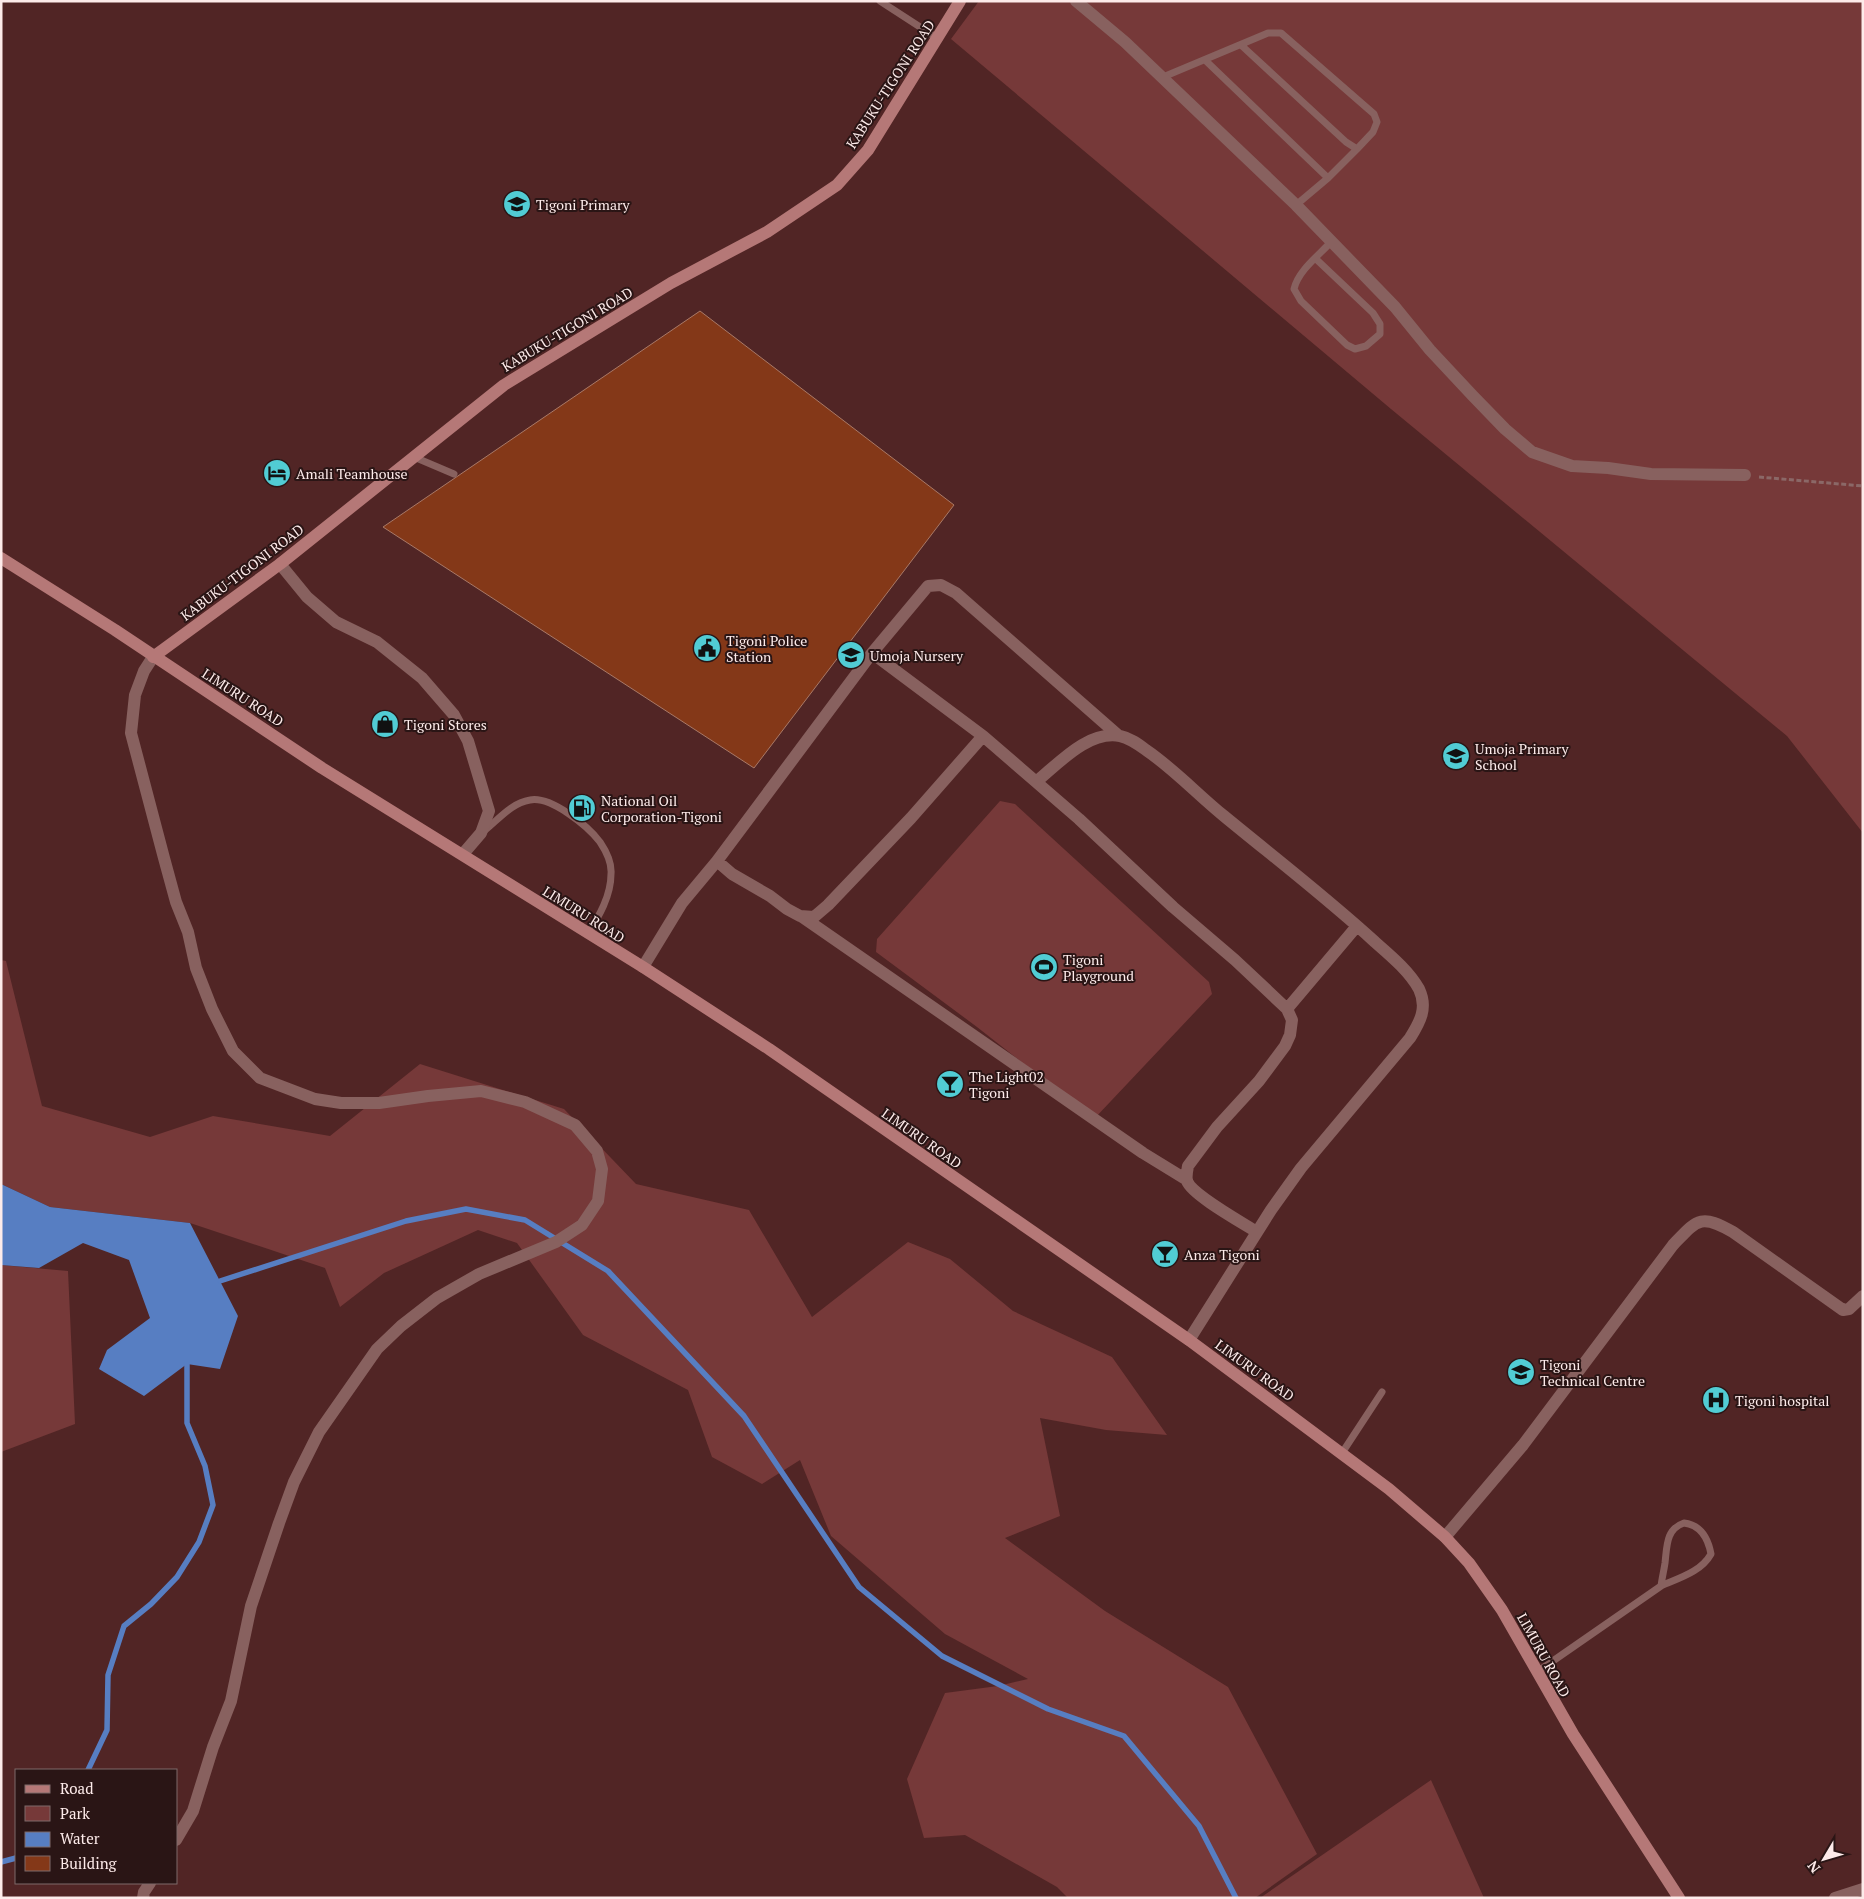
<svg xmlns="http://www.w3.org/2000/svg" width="1864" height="1899" font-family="'PT Serif',serif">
<rect width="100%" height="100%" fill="#512525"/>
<path fill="#763939" d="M979 1H1863V833L1787 736 1391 409 951 39Z
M1000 801 1015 804 1209 982 1212 994 1094 1119 977 1027 876 952 877 939Z
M1 960 6 961 42 1106 150 1137 213 1116 330 1136 420 1064 564 1109 636 1184 749 1210 812 1317 908 1242 950 1259 1013 1311 1112 1357 1167 1435 1106 1430 1040 1418 1060 1516 1005 1538 1105 1611 1228 1687 1317 1854 1255 1898H1068L1057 1887 965 1835 924 1838 907 1779 945 1693 998 1686 1028 1679 945 1634 831 1536 800 1460 762 1484 712 1457 688 1390 583 1335 517 1243 478 1230 384 1273 340 1307 325 1268 190 1223 50 1207 1 1184Z
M1 1265 68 1271 75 1424 1 1452Z
M1431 1780 1484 1898H1260Z"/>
<path fill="#577ec2" d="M1 1184 50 1207 190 1223 238 1316 220 1369 187 1364 144 1396 99 1369 107 1350 150 1318 129 1260 83 1243 39 1268 1 1265Z"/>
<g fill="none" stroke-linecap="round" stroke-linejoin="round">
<path stroke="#577ec2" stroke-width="5.5" d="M220 1281 406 1221 466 1209 525 1220 608 1271 744 1416 859 1587 942 1656 1048 1709 1124 1736 1199 1826 1236 1898
M88 1770 107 1730 108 1675 124 1626 151 1604 177 1577 199 1542 213 1505 205 1466 187 1423V1364
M1 1862 16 1858"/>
</g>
<path fill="#843818" stroke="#a97967" d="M700 311 954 505 754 768 383 527Z"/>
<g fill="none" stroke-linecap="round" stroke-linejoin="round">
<path stroke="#8b6867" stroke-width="3" stroke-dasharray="5 2.5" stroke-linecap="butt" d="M1759 477 1863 486"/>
<path stroke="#88615f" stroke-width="7" d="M880 1 937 38
M1205 60 1328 178 1296 205
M1163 77 1268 33H1281L1374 114 1377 122 1373 132 1357 149 1346 142 1241 45
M1328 178 1357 149
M1316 259 1373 313 1380 324V334L1366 346 1355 349 1347 345 1301 301 1294 289C1298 271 1318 256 1331 242
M414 457 454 474
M484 831C498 820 511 803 530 800 551 796 588 826 600 842 606 851 612 863 611 874 611 896 599 916 588 934
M1342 1453 1382 1392
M1684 1523C1701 1525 1708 1538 1711 1554 1701 1572 1679 1578 1661 1586 1662 1578 1664 1570 1665 1563 1667 1546 1666 1529 1684 1523Z
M1537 1672 1661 1586"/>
<path stroke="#88615f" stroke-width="12" d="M1076 1 1125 42 1296 205 1395 307 1430 350 1473 396 1505 429 1532 452 1572 466 1608 468 1651 474 1745 475
M280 564 307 597 336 622 377 642 422 678 454 715 468 741 489 811 481 833 463 854
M872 653 928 586 941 585 956 593 1119 736
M153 657 144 671 135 695 131 733 164 858 176 902 188 932 196 968 212 1009 233 1051 260 1078 315 1099 341 1103H379L428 1096 481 1091 525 1102 575 1125 597 1151 602 1169 598 1201 582 1225 556 1242 479 1274 437 1298 401 1326 377 1349 319 1432 294 1482 279 1523 251 1606 231 1701 213 1747 193 1811 176 1840
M1036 782C1058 764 1088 730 1120 736 1130 738 1138 744 1146 750 1174 769 1198 795 1224 816 1275 858 1327 898 1375 942 1391 956 1409 971 1419 989 1428 1008 1420 1022 1410 1038L1301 1168 1271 1210 1189 1340
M717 861 872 653 983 736
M801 916 1143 1153 1187 1180
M643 967 682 903 717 861 732 874 770 896 787 909 800 916 814 917 828 905 911 818 983 736 1079 819 1173 907 1235 960 1287 1009 1292 1020 1290 1035 1285 1046 1259 1081 1217 1127 1188 1166C1187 1171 1186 1177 1187 1181 1192 1195 1243 1223 1257 1232
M1287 1009 1357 926
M1445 1537 1523 1445 1673 1245C1697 1220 1700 1213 1733 1232L1843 1310 1849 1309 1863 1296
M143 1898 144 1892 150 1883
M1835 1898 1863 1889"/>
<path stroke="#b57877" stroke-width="12" d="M1 558 115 630 322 768 643 967 769 1049 1189 1340 1389 1489 1445 1537 1469 1563 1502 1610 1573 1734 1679 1898
M153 657 280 564 504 385 671 283 767 232 837 185 868 150 960 1"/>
</g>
<defs>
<g id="school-disc" transform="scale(1.4375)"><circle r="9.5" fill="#51ccd4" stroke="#2a1515"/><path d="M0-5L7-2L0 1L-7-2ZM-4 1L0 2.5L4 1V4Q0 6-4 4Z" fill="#111"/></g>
<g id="hotel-disc" transform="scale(1.4375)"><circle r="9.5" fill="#51ccd4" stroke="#2a1515"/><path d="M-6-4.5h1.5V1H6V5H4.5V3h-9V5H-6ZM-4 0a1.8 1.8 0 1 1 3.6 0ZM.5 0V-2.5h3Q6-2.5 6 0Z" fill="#111"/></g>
<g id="civic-disc" transform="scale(1.4375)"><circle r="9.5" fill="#51ccd4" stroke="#2a1515"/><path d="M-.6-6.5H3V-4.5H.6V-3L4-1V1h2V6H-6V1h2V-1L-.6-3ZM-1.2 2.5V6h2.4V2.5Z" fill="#111"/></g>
<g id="shop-disc" transform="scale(1.4375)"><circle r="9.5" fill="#51ccd4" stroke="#2a1515"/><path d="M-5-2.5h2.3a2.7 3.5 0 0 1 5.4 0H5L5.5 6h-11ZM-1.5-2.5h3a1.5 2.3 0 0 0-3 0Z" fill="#111"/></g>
<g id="fuel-disc" transform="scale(1.4375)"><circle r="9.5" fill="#51ccd4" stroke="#2a1515"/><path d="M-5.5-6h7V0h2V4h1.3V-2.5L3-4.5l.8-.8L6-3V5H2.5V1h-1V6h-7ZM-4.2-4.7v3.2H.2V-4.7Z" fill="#111"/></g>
<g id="stadium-disc" transform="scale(1.4375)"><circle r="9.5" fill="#51ccd4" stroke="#2a1515"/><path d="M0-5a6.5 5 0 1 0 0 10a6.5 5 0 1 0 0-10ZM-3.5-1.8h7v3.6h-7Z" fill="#111"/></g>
<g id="bar-disc" transform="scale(1.4375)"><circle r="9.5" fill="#51ccd4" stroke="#2a1515"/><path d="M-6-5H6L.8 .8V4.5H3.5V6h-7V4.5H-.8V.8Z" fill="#111"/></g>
<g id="university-disc" transform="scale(1.4375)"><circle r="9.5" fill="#51ccd4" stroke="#2a1515"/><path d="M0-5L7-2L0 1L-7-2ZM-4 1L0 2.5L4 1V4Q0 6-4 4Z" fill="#111"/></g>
<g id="hospital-disc" transform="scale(1.4375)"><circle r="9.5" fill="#51ccd4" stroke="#2a1515"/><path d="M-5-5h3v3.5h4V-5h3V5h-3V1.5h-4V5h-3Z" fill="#111"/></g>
</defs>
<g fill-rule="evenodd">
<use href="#school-disc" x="517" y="204"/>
<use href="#hotel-disc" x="277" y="473"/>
<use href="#civic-disc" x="707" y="648"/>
<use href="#school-disc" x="851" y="655"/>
<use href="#shop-disc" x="385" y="724"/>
<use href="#school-disc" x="1456" y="756"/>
<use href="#fuel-disc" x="582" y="808"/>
<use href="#stadium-disc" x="1044" y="967"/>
<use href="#bar-disc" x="950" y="1084"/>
<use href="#bar-disc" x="1165" y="1254"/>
<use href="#university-disc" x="1521" y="1372"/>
<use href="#hospital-disc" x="1716" y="1400"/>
</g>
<g text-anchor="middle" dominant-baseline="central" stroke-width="4" stroke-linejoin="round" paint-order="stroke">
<g font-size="14" fill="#fdebea" stroke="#2a1515">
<text transform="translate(890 84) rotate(-57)">KABUKU-TIGONI ROAD</text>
<text transform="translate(567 329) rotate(-31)">KABUKU-TIGONI ROAD</text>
<text transform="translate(242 572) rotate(-37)">KABUKU-TIGONI ROAD</text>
<text transform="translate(243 697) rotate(33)">LIMURU ROAD</text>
<text transform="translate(584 914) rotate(32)">LIMURU ROAD</text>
<text transform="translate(922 1138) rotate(35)">LIMURU ROAD</text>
<text transform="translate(1255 1370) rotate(36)">LIMURU ROAD</text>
<text transform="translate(1544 1655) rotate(61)">LIMURU ROAD</text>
</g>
<g font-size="14" fill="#fdebea" stroke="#2a1515" text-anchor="start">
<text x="536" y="204">Tigoni Primary</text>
<text x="296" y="473">Amali Teamhouse</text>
<text x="726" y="640">Tigoni Police<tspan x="726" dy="16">Station</tspan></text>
<text x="870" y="655">Umoja Nursery</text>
<text x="404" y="724">Tigoni Stores</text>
<text x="1475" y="748">Umoja Primary<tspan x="1475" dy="16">School</tspan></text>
<text x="601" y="800">National Oil<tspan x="601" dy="16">Corporation-Tigoni</tspan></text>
<text x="1063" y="959">Tigoni<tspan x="1063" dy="16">Playground</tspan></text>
<text x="969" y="1076">The Light02<tspan x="969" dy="16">Tigoni</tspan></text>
<text x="1184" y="1254">Anza Tigoni</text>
<text x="1540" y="1364">Tigoni<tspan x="1540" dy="16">Technical Centre</tspan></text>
<text x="1735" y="1400">Tigoni hospital</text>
</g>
</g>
<rect width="1864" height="1899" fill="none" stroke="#fdebea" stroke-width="5"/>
<rect x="15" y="1769" width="162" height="115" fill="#2a1515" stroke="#7e6b6a"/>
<rect x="25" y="1785" width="25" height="8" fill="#b57877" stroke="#7e6b6a"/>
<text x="60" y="1794" font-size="15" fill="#fdebea">Road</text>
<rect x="25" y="1806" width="25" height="15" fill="#763939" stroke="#7e6b6a"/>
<text x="60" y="1819" font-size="15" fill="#fdebea">Park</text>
<rect x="25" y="1832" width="25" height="15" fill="#577ec2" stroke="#7e6b6a"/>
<text x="60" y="1844" font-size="15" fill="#fdebea">Water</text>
<rect x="25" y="1856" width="25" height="15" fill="#843818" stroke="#7e6b6a"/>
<text x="60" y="1869" font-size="15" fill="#fdebea">Building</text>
<g transform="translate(1824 1859) rotate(232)" stroke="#2a1515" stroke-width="4" paint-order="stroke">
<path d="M0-4L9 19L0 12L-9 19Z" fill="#fdebea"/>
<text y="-8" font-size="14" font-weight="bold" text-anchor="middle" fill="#fdebea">N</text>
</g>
</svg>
